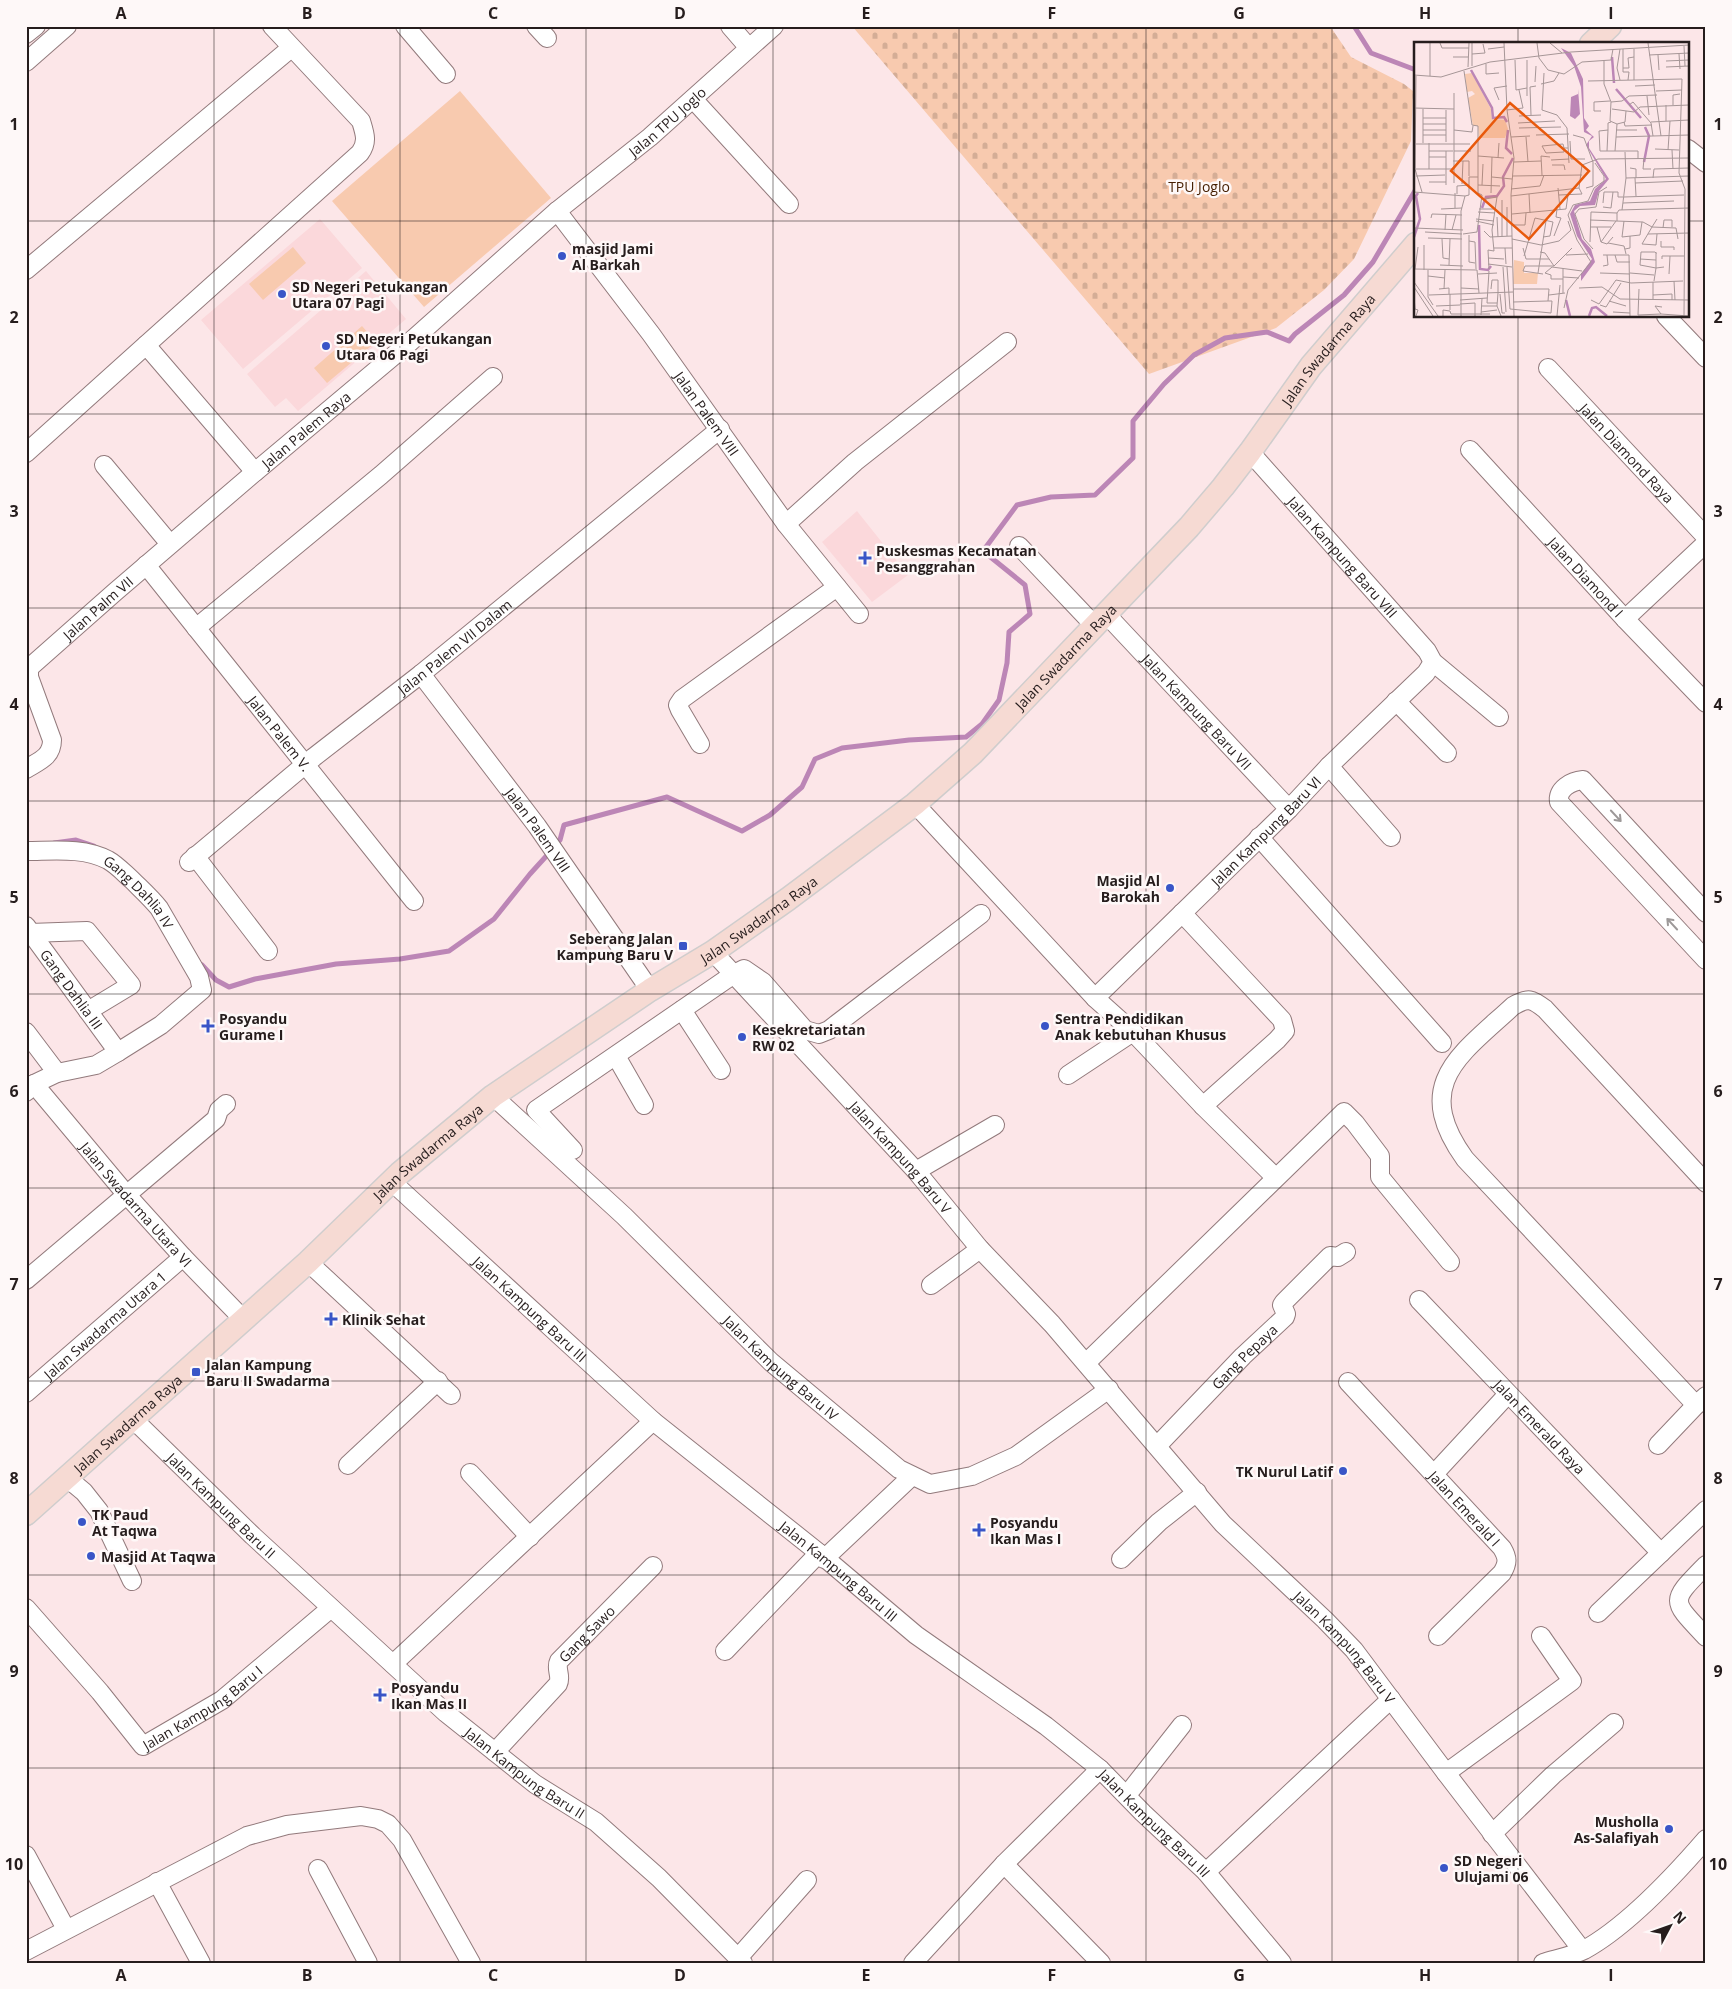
<svg xmlns="http://www.w3.org/2000/svg" width="1732" height="1989" font-family="'Open Sans',sans-serif">
<defs>
<pattern id="cemetery-stones" width="16" height="16" patternUnits="userSpaceOnUse" patternTransform="scale(1.25)"><rect width="16" height="16" fill="#f8caaf"/><path d="M2 7V4a2 2 0 0 1 4 0v3zM10 15v-3a2 2 0 0 1 4 0v3z" fill="#d4ad96"/></pattern>
</defs>
<rect width="100%" height="100%" fill="#fce6e8"/>
<path fill="#fbd8db" d="M320 219 362 268 243 369 201 320Z
M366 271 406 319 298 411 286 398 275 407 247 374Z
M857 511 908 575 872 602 822 542Z"/>
<path fill="#f8caaf" d="M460 91 551 198 424 307 332 201Z
M293 247 306 263 263 300 249 284Z
M362 326 376 342 327 383 314 368Z"/>
<path fill="url(#cemetery-stones)" d="M852 26H1330L1351 57 1404 84 1413 91 1411 141 1354 259 1324 290 1276 328 1149 374Z"/>
<g fill="none" stroke-linecap="round" stroke-linejoin="round">
<path stroke="#bc86b6" stroke-width="5" d="M1354 26 1371 53 1416 70
M54 843 76 840 94 846
M555 845 560 840 564 825 667 797 742 831 770 815 802 787 815 759 842 748 909 740 966 737 982 724 999 700 1007 663 1009 632 1030 614 1025 585 983 551 1017 505 1051 497 1095 495 1133 458V421L1164 384 1194 355 1225 338 1267 332 1289 341 1295 334 1344 295 1373 262 1416 189
M202 965 216 980 229 987 255 979 336 964 400 959 449 951 494 919 530 874 550 852"/>
<g stroke="#927a7c" stroke-width="20">
<g id="minor">
<path d="M405 26 446 74"/>
<path d="M536 26 547 38"/>
<path d="M730 26 749 48"/>
<path d="M26 34 36 26"/>
<path d="M26 62 67 26"/>
<path d="M693 99 789 204"/>
<path d="M1688 149 1706 163"/>
<path id="s1" d="M557 211 651 334 786 524 859 614"/>
<path d="M26 270 291 48"/>
<path d="M1666 316 1706 358"/>
<path d="M146 345 360 153C368 142 365 134 361 121L272 26"/>
<path id="s2" d="M1548 368 1706 537"/>
<path id="s3" d="M1470 450 1625 619 1706 703"/>
<path id="s4" d="M1250 452 1427 651 1433 662 1499 717"/>
<path id="s5" d="M26 453 146 345 255 472 410 342 557 211 650 137 774 26"/>
<path d="M104 465 170 544"/>
<path d="M786 524 855 462 1007 342"/>
<path d="M1019 546 1094 625"/>
<path id="s6" d="M146 565 414 901"/>
<path id="s7" d="M1105 613 1289 809"/>
<path d="M1625 619 1706 543"/>
<path d="M196 628 381 475 493 377"/>
<path id="s8" d="M421 674 537 826 650 990"/>
<path d="M1396 701 1447 753"/>
<path d="M700 744 680 710 678 705 682 699 837 587"/>
<path d="M1329 766 1391 837"/>
<path id="s9" d="M26 769C39 761 52 757 52 740L29 677V668L115 592 255 472"/>
<path d="M915 804 1095 998 1133 1032 1203 1106 1275 1177"/>
<path d="M1259 837 1442 1043"/>
<path id="s10" d="M26 851C53 851 83 847 108 860 117 865 124 873 132 880 141 889 151 898 159 908L199 977 202 990 161 1025 118 1052 96 1065 57 1073 34 1084 26 1092"/>
<path d="M195 856 268 951"/>
<path id="s11" d="M189 862 314 757 421 674 720 429"/>
<path d="M1182 913 1282 1020 1285 1031 1277 1040 1203 1106"/>
<path d="M1706 913 1583 780C1571 781 1557 789 1559 802L1706 960"/>
<path id="s12" d="M26 926 118 1052"/>
<path d="M30 933 87 931 131 985 88 1011"/>
<path id="s13" d="M713 952 916 1171 980 1249 1052 1324 1223 1524 1325 1620 1354 1650 1446 1773 1582 1950"/>
<path id="s14" d="M1095 998 1289 809 1329 766 1426 673 1433 662"/>
<path d="M682 1010 721 1070"/>
<path d="M26 1032 57 1073"/>
<path d="M616 1056 644 1105"/>
<path d="M1068 1075 1133 1032"/>
<path id="s15" d="M34 1084 126 1194 183 1257 243 1319"/>
<path id="s16" d="M493 1096 624 1216 771 1362 899 1469 930 1484 972 1476 1016 1456 1109 1389"/>
<path d="M573 1150 536 1110 734 974 744 969 763 982 805 1030 819 1034 829 1030 838 1023 981 914"/>
<path d="M916 1171 995 1125"/>
<path id="s17" d="M391 1181 653 1421 819 1553 916 1635 1046 1726 1100 1769 1143 1813 1206 1872 1282 1963"/>
<path d="M1706 1183 1545 1009C1532 999 1528 997 1513 1006 1460 1055 1411 1084 1465 1159L1696 1405 1706 1396"/>
<path d="M308 1262 451 1395"/>
<path d="M26 1280 216 1119 219 1110 226 1104"/>
<path d="M931 1285 980 1249"/>
<path id="s18" d="M1419 1300 1661 1553"/>
<path d="M1086 1363 1344 1112 1355 1123 1380 1156V1177L1450 1262"/>
<path id="s19" d="M1348 1382 1502 1548C1508 1558 1508 1563 1502 1573L1438 1636"/>
<path id="s20" d="M26 1393 183 1257"/>
<path id="s21" d="M132 1418 253 1536 446 1713 535 1784 596 1822 659 1878 743 1963"/>
<path d="M1658 1445 1696 1405"/>
<path id="s22" d="M1157 1446 1243 1356 1285 1317 1286 1314 1282 1305 1284 1302 1330 1256 1338 1257 1346 1252"/>
<path d="M348 1465 438 1381"/>
<path d="M470 1473 530 1537"/>
<path d="M1434 1474 1508 1394"/>
<path d="M66 1477 84 1492 99 1511 132 1581"/>
<path d="M824 1559 912 1476"/>
<path d="M1121 1559 1159 1522 1197 1492"/>
<path d="M1706 1565C1670 1602 1670 1599 1706 1637"/>
<path id="s23" d="M26 1608 100 1692 143 1746 222 1700 331 1608"/>
<path d="M1598 1613 1706 1510"/>
<path d="M725 1651 819 1553"/>
<path d="M393 1664 653 1421"/>
<path id="s24" d="M495 1752 558 1684C562 1676 555 1669 559 1661L653 1566"/>
<path d="M1446 1773 1572 1681 1541 1636"/>
<path d="M1127 1795 1182 1725"/>
<path d="M1492 1834 1553 1775 1614 1723"/>
<path d="M26 1855 66 1929"/>
<path d="M1004 1864 1101 1963"/>
<path d="M318 1869 368 1963"/>
<path d="M1206 1872 1391 1699"/>
<path d="M157 1882 201 1963"/>
<path d="M26 1951 247 1836 287 1825 361 1816 378 1819 388 1824 402 1840 471 1963"/>
<path d="M738 1958 807 1880"/>
<path d="M913 1963 1004 1864 1100 1769"/>
<path d="M1543 1963C1556 1959 1572 1956 1584 1950 1626 1927 1674 1876 1706 1839"/>
</g>
</g>
<g stroke="#cfcdcd" stroke-width="25">
<g id="major">
<path d="M1591 44 1610 26"/>
<path id="s25" d="M26 1514 308 1262 400 1173 493 1096 650 990 713 952 788 899 915 804 973 753 1189 527 1223 487 1250 452 1311 366 1416 244"/>
</g>
</g>
<use href="#minor" stroke="#fff" stroke-width="18"/>
<use href="#major" stroke="#f6dad3" stroke-width="22"/>
</g>
<defs><path id="oneway-shaft" d="M-6 0H5M1.5-3L5.5 0L1.5 3" fill="none" stroke-width="1.6" stroke-linecap="round" stroke-linejoin="round" transform="scale(1.25)"/></defs>
<g stroke="#9d9999">
<use href="#oneway-shaft" transform="translate(1616 816) rotate(47)"/>
<use href="#oneway-shaft" transform="translate(1672 924) rotate(-133)"/>
</g>
<path fill="none" stroke="#261d1d" stroke-width="1" stroke-opacity="0.55" d="M214 26V1963M400 26V1963M586 26V1963M773 26V1963M959 26V1963M1146 26V1963M1332 26V1963M1518 26V44M26 221H1416M1688 221H1706M1518 316V1963M26 414H1706M26 608H1706M26 801H1706M26 994H1706M26 1188H1706M26 1381H1706M26 1575H1706M26 1768H1706"/>
<g fill="#3955c7" stroke="#fef8f8" stroke-width="2">
<circle cx="562" cy="256" r="5"/>
<circle cx="282" cy="294" r="5"/>
<circle cx="326" cy="346" r="5"/>
<path d="M862.5 550.5h5v5h5v5h-5v5h-5v-5h-5v-5h5z"/>
<circle cx="1170" cy="888" r="5"/>
<rect x="678" y="941" width="10" height="10" rx="2.5"/>
<path d="M205.5 1018.5h5v5h5v5h-5v5h-5v-5h-5v-5h5z"/>
<circle cx="1045" cy="1026" r="5"/>
<circle cx="742" cy="1037" r="5"/>
<path d="M328.5 1311.5h5v5h5v5h-5v5h-5v-5h-5v-5h5z"/>
<rect x="191" y="1367" width="10" height="10" rx="2.5"/>
<circle cx="1343" cy="1471" r="5"/>
<circle cx="82" cy="1522" r="5"/>
<path d="M976.5 1522.5h5v5h5v5h-5v5h-5v-5h-5v-5h5z"/>
<circle cx="91" cy="1556" r="5"/>
<path d="M377.5 1687.5h5v5h5v5h-5v5h-5v-5h-5v-5h5z"/>
<circle cx="1669" cy="1829" r="5"/>
<circle cx="1444" cy="1868" r="5"/>
</g>
<g text-anchor="middle" dominant-baseline="central" stroke-width="5" stroke-linejoin="round" paint-order="stroke">
<g font-size="14" fill="#261d1d" stroke="#fef8f8">
<text stroke="none"><textPath href="#s5" startOffset="870">Jalan TPU Joglo</textPath></text>
<text stroke="none"><textPath href="#s25" startOffset="1756">Jalan Swadarma Raya</textPath></text>
<text stroke="none"><textPath href="#s1" startOffset="252">Jalan Palem VIII</textPath></text>
<text stroke="none"><textPath href="#s5" startOffset="395">Jalan Palem Raya</textPath></text>
<text stroke="none"><textPath href="#s2" startOffset="116">Jalan Diamond Raya</textPath></text>
<text stroke="none"><textPath href="#s4" startOffset="140">Jalan Kampung Baru VIII</textPath></text>
<text stroke="none"><textPath href="#s3" startOffset="172">Jalan Diamond I</textPath></text>
<text stroke="none"><textPath href="#s9" startOffset="209">Jalan Palm VII</textPath></text>
<text stroke="none"><textPath href="#s11" startOffset="342">Jalan Palem VII Dalam</textPath></text>
<text stroke="none"><textPath href="#s25" startOffset="1351">Jalan Swadarma Raya</textPath></text>
<text stroke="none"><textPath href="#s7" startOffset="135">Jalan Kampung Baru VII</textPath></text>
<text stroke="none"><textPath href="#s6" startOffset="215">Jalan Palem V.</textPath></text>
<text stroke="none"><textPath href="#s8" startOffset="195">Jalan Palem VIII</textPath></text>
<text stroke="none"><textPath href="#s14" startOffset="239">Jalan Kampung Baru VI</textPath></text>
<text stroke="none"><textPath href="#s10" startOffset="128">Gang Dahlia IV</textPath></text>
<text stroke="none"><textPath href="#s25" startOffset="946">Jalan Swadarma Raya</textPath></text>
<text stroke="none"><textPath href="#s12" startOffset="78">Gang Dahlia III</textPath></text>
<text stroke="none"><textPath href="#s25" startOffset="541">Jalan Swadarma Raya</textPath></text>
<text stroke="none"><textPath href="#s13" startOffset="278">Jalan Kampung Baru V</textPath></text>
<text stroke="none"><textPath href="#s15" startOffset="158">Jalan Swadarma Utara VI</textPath></text>
<text stroke="none"><textPath href="#s17" startOffset="189">Jalan Kampung Baru III</textPath></text>
<text stroke="none"><textPath href="#s20" startOffset="104">Jalan Swadarma Utara 1</textPath></text>
<text stroke="none"><textPath href="#s22" startOffset="125">Gang Pepaya</textPath></text>
<text stroke="none"><textPath href="#s16" startOffset="396">Jalan Kampung Baru IV</textPath></text>
<text stroke="none"><textPath href="#s25" startOffset="136">Jalan Swadarma Raya</textPath></text>
<text stroke="none"><textPath href="#s18" startOffset="175">Jalan Emerald Raya</textPath></text>
<text stroke="none"><textPath href="#s21" startOffset="125">Jalan Kampung Baru II</textPath></text>
<text stroke="none"><textPath href="#s19" startOffset="172">Jalan Emerald I</textPath></text>
<text stroke="none"><textPath href="#s17" startOffset="594">Jalan Kampung Baru III</textPath></text>
<text stroke="none"><textPath href="#s24" startOffset="155">Gang Sawo</textPath></text>
<text stroke="none"><textPath href="#s13" startOffset="940">Jalan Kampung Baru V</textPath></text>
<text stroke="none"><textPath href="#s23" startOffset="252">Jalan Kampung Baru I</textPath></text>
<text stroke="none"><textPath href="#s21" startOffset="530">Jalan Kampung Baru II</textPath></text>
<text stroke="none"><textPath href="#s17" startOffset="999">Jalan Kampung Baru III</textPath></text>
</g>
<g font-size="14" fill="#451e00" stroke="#fef8f8">
<text x="1199" y="186">TPU Joglo</text>
</g>
<g font-size="14" font-weight="bold" fill="#261d1d" stroke="#fef8f8" text-anchor="start">
<text x="572" y="248">masjid Jami<tspan x="572" dy="16">Al Barkah</tspan></text>
<text x="292" y="286">SD Negeri Petukangan<tspan x="292" dy="16">Utara 07 Pagi</tspan></text>
<text x="336" y="338">SD Negeri Petukangan<tspan x="336" dy="16">Utara 06 Pagi</tspan></text>
<text x="876" y="550">Puskesmas Kecamatan<tspan x="876" dy="16">Pesanggrahan</tspan></text>
<text x="1160" y="880" text-anchor="end">Masjid Al<tspan x="1160" dy="16">Barokah</tspan></text>
<text x="673" y="938" text-anchor="end">Seberang Jalan<tspan x="673" dy="16">Kampung Baru V</tspan></text>
<text x="219" y="1018">Posyandu<tspan x="219" dy="16">Gurame I</tspan></text>
<text x="1055" y="1018">Sentra Pendidikan<tspan x="1055" dy="16">Anak kebutuhan Khusus</tspan></text>
<text x="752" y="1029">Kesekretariatan<tspan x="752" dy="16">RW 02</tspan></text>
<text x="342" y="1319">Klinik Sehat</text>
<text x="206" y="1364">Jalan Kampung<tspan x="206" dy="16">Baru II Swadarma</tspan></text>
<text x="1333" y="1471" text-anchor="end">TK Nurul Latif</text>
<text x="92" y="1514">TK Paud<tspan x="92" dy="16">At Taqwa</tspan></text>
<text x="990" y="1522">Posyandu<tspan x="990" dy="16">Ikan Mas I</tspan></text>
<text x="101" y="1556">Masjid At Taqwa</text>
<text x="391" y="1687">Posyandu<tspan x="391" dy="16">Ikan Mas II</tspan></text>
<text x="1659" y="1821" text-anchor="end">Musholla<tspan x="1659" dy="16">As-Salafiyah</tspan></text>
<text x="1454" y="1860">SD Negeri<tspan x="1454" dy="16">Ulujami 06</tspan></text>
</g>
</g>
<g transform="translate(1414 42)">
<rect width="275" height="275" fill="#fce6e8"/>
<path d="M58 31 77 67 78 77 91 78 94 87 91 96H65L64 84H59L54 56 61 52 58 49 53 50 51 32ZM100 218 110 220V231H124L123 242H99Z" fill="#f8caaf"/>
<path d="M147 6 157 11 169 37 170 76 175 84 172 88 180 95 175 99V106L195 137 185 149 181 163 166 164 160 169 168 197 177 207 181 220 167 239V232L178 217 163 194 156 172 161 163 176 159 181 147 192 137 172 103 178 94 170 90 167 45 160 24ZM164 47 166 72 161 77 156 74 157 55 164 52Z" fill="#bc86b6"/>
<path fill="none" stroke="#bc86b6" stroke-width="2.5" d="M198 15 200 41M57 28 78 66 79 76 90 75 93 80M202 47 227 76M94 88 92 106 98 112M230 120 235 94 231 85M68 166 72 155 83 154 90 144 89 135 99 116M65 183 66 227 74 228 77 224M0 195 6 177 2 154 4 151M152 258 156 274M175 274 178 266 182 265 193 274"/>
<path fill="none" stroke="#a69697" stroke-width="1" d="M26 1 28 6H55M90 1 93 68 100 116 97 153 100 274M123 1 125 16 134 28 150 32 168 20 197 18 199 7M136 1 148 11M234 1 247 94M270 4 271 24M74 7 90 5M206 7 203 26 206 38M209 7V30H215L214 38M58 12 71 11 69 2M265 12 266 27M235 13 275 11M244 13 245 28M39 15H54M101 18 102 48 113 46M113 18V54M190 19V42L197 60 196 79 203 82 201 109M252 19 275 18M72 22V32L85 31M58 24V1M54 25 55 1M252 25 275 24M209 26H215L214 16 220 15M130 31 128 68 143 73 153 86 155 121M0 33 27 35 76 20 157 10 275 3M2 34 1 127 8 150M16 34V1M220 38V7M174 39 268 37 265 131 271 147 270 274M121 40 122 24M127 42 140 39 145 31M221 44 241 43M242 49 268 48M40 51V141M233 54 235 73M85 58 80 46 93 44M197 60 208 59 215 54 243 53M252 63V79M259 63V53L266 52M217 65 215 63 219 60 237 81 239 94M0 66 40 67M9 67V101M198 67 220 70 226 65 275 63M32 68V100M93 68 109 66 105 48M187 69H180V60L196 59M117 73 116 45 122 44M105 74 127 73M9 76H32M197 80 194 81V88L185 89 186 109H224V117M210 80 211 84 238 83M237 80 275 78M104 81 141 79M9 82H32M203 82 211 80 212 69M105 86 147 85M9 88H32M40 88 58 90 59 84M202 88H223M9 93H32M122 93 155 92M159 93 170 96 179 120V144L172 146M97 95 116 94M112 95 114 120M202 95 275 93M156 99 157 117H171M2 102H56M150 106V110L132 111 128 104 149 102 150 106H154M241 107 265 108M254 108 256 79M258 108 259 127M15 109H39M40 109H57M193 109 194 88M211 110 212 136 275 134M64 114 90 116M15 115H32M84 116 85 101M230 117 229 127H237M137 118 155 117M39 119H55V134M100 120 127 119M138 123H150L151 128M216 126 222 127V136M2 127H38M15 127V101M128 133 127 114 136 115M2 134 31 133M99 134 168 133M78 135 98 137M221 136 222 154M239 136 240 127 275 126M15 140H32M221 141 269 139M48 142 49 119M32 143V109M64 143 86 144M68 143 69 122M144 146 146 167M165 146 168 123 184 117 275 116M97 147 126 144 130 133M0 150 51 154M77 151 78 115M43 152V144L55 143M115 152 116 171M145 153 168 152 165 146M97 154 165 146M210 155 270 153M71 157 83 155 78 188 80 209 74 208 75 227M88 158V195M189 161 190 150H204V155H209M209 161 260 159M93 165V194M189 165 197 166 199 150M41 166V151M27 167 48 166M65 167H81M208 168 212 136M64 170 81 171M203 171 205 168 275 166M98 172 152 167 154 153M83 175 84 195M17 176 18 172 48 173M62 177 80 179M176 178 202 179M62 179 80 183M210 179 208 195 226 193 228 180M97 183H111L112 171M176 185H197M183 185 187 200M0 186 49 188M249 186 250 178H258V185M31 188 32 172M38 188 42 173M70 189 76 195 98 194M11 190 48 192M49 192 63 190 68 153 64 151V135M234 192 275 191M243 192 242 203 228 202 238 185 262 186 264 197M55 193V220L61 221M140 194 147 176 142 175 143 167M14 196 48 197M28 197 29 216 35 217M98 197 127 203 145 199 157 188 154 179M55 199 61 200 62 227M247 199V205H260V208M176 200 177 170 203 171V179M187 200 202 179 229 180 238 185 243 177M187 200 193 202 199 195M194 201 210 204 212 212M10 203V228M80 206H98M91 206 92 222M109 206 112 217H135M179 207 170 197 161 172 165 167 182 165 185 150 193 145M211 207 216 206V194M126 210 131 211 140 224M242 211V226L226 223 227 210H241L242 211H243M152 213 174 212M189 213H215L216 274M201 213 203 220H216M110 214 121 176 139 180 136 194 129 195M74 216 90 217M226 217 242 218M248 217V214H270M74 222 98 225M26 223 49 224M35 223 36 197M189 224 194 223 193 213M89 225 92 270M93 225 96 267 137 271 138 259H134M0 227 63 228 65 251M1 227 4 205M14 228V255L19 263M75 229 73 261H83M124 231 132 179M186 231 216 232M216 231 240 233M64 232 83 231M129 232 109 229 111 224H140L158 206M255 232 256 214M14 234 31 236M149 235 165 236M149 237H137V233L131 231 138 225 168 229M202 238 217 241 269 239M240 239 242 226 250 225M260 239 261 258M0 240 24 274M239 240V258M0 245 19 274M47 246 65 247M165 246 188 245 206 257 275 258M25 247 35 246V252M30 247 31 228M77 247 78 238H84V251M99 247H135L134 259M225 247 224 273 247 272M84 251 83 264 87 274M149 251V226M36 252V268M86 252 88 271H91M15 253 99 250M135 253 151 251M239 253 258 252V258M0 254 1 267 4 268 2 274M46 258 73 256M177 258 185 262 202 238M195 259 212 264M99 260 134 259M46 262 61 261V274M186 263 192 265 207 241M22 264 46 263M68 264H83M248 265 241 264 247 272 275 274M150 266 154 248 177 220 163 198 154 173 159 163 174 159 180 146 190 139V134L181 121M67 270 83 268M199 270 216 271M67 273 68 256M29 274V268L36 269 37 272H76M47 274V169L51 154 55 153V135H64V84L58 83 50 29M143 274 146 243"/>
<path fill="#e8590c" fill-opacity="0.15" stroke="#e8590c" stroke-width="2.5" d="M96 61 175 129 115 197 37 129Z"/>
<rect width="275" height="275" fill="none" stroke="#261d1d" stroke-width="2.5"/>
</g>
<rect width="1732" height="1989" fill="none" stroke="#fef8f8" stroke-width="55"/>
<g transform="translate(1670 1926) rotate(49)" stroke="#fef8f8" stroke-width="4" paint-order="stroke">
<path d="M0-4L9 19L0 12L-9 19Z" fill="#261d1d"/>
<text y="-8" font-size="14" font-weight="bold" text-anchor="middle" fill="#261d1d">N</text>
</g>
<rect x="28" y="28" width="1676" height="1934" fill="none" stroke="#261d1d" stroke-width="2"/>
<g font-size="16" text-anchor="middle" font-weight="bold" fill="#261d1d">
<text x="121" y="19">A</text>
<text x="307" y="19">B</text>
<text x="493" y="19">C</text>
<text x="680" y="19">D</text>
<text x="866" y="19">E</text>
<text x="1052" y="19">F</text>
<text x="1239" y="19">G</text>
<text x="1425" y="19">H</text>
<text x="1611" y="19">I</text>
<text x="14" y="130">1</text>
<text x="1718" y="130">1</text>
<text x="14" y="323">2</text>
<text x="1718" y="323">2</text>
<text x="14" y="517">3</text>
<text x="1718" y="517">3</text>
<text x="14" y="710">4</text>
<text x="1718" y="710">4</text>
<text x="14" y="903">5</text>
<text x="1718" y="903">5</text>
<text x="14" y="1097">6</text>
<text x="1718" y="1097">6</text>
<text x="14" y="1290">7</text>
<text x="1718" y="1290">7</text>
<text x="14" y="1484">8</text>
<text x="1718" y="1484">8</text>
<text x="14" y="1677">9</text>
<text x="1718" y="1677">9</text>
<text x="14" y="1870">10</text>
<text x="1718" y="1870">10</text>
<text x="121" y="1981">A</text>
<text x="307" y="1981">B</text>
<text x="493" y="1981">C</text>
<text x="680" y="1981">D</text>
<text x="866" y="1981">E</text>
<text x="1052" y="1981">F</text>
<text x="1239" y="1981">G</text>
<text x="1425" y="1981">H</text>
<text x="1611" y="1981">I</text>
</g>
</svg>
